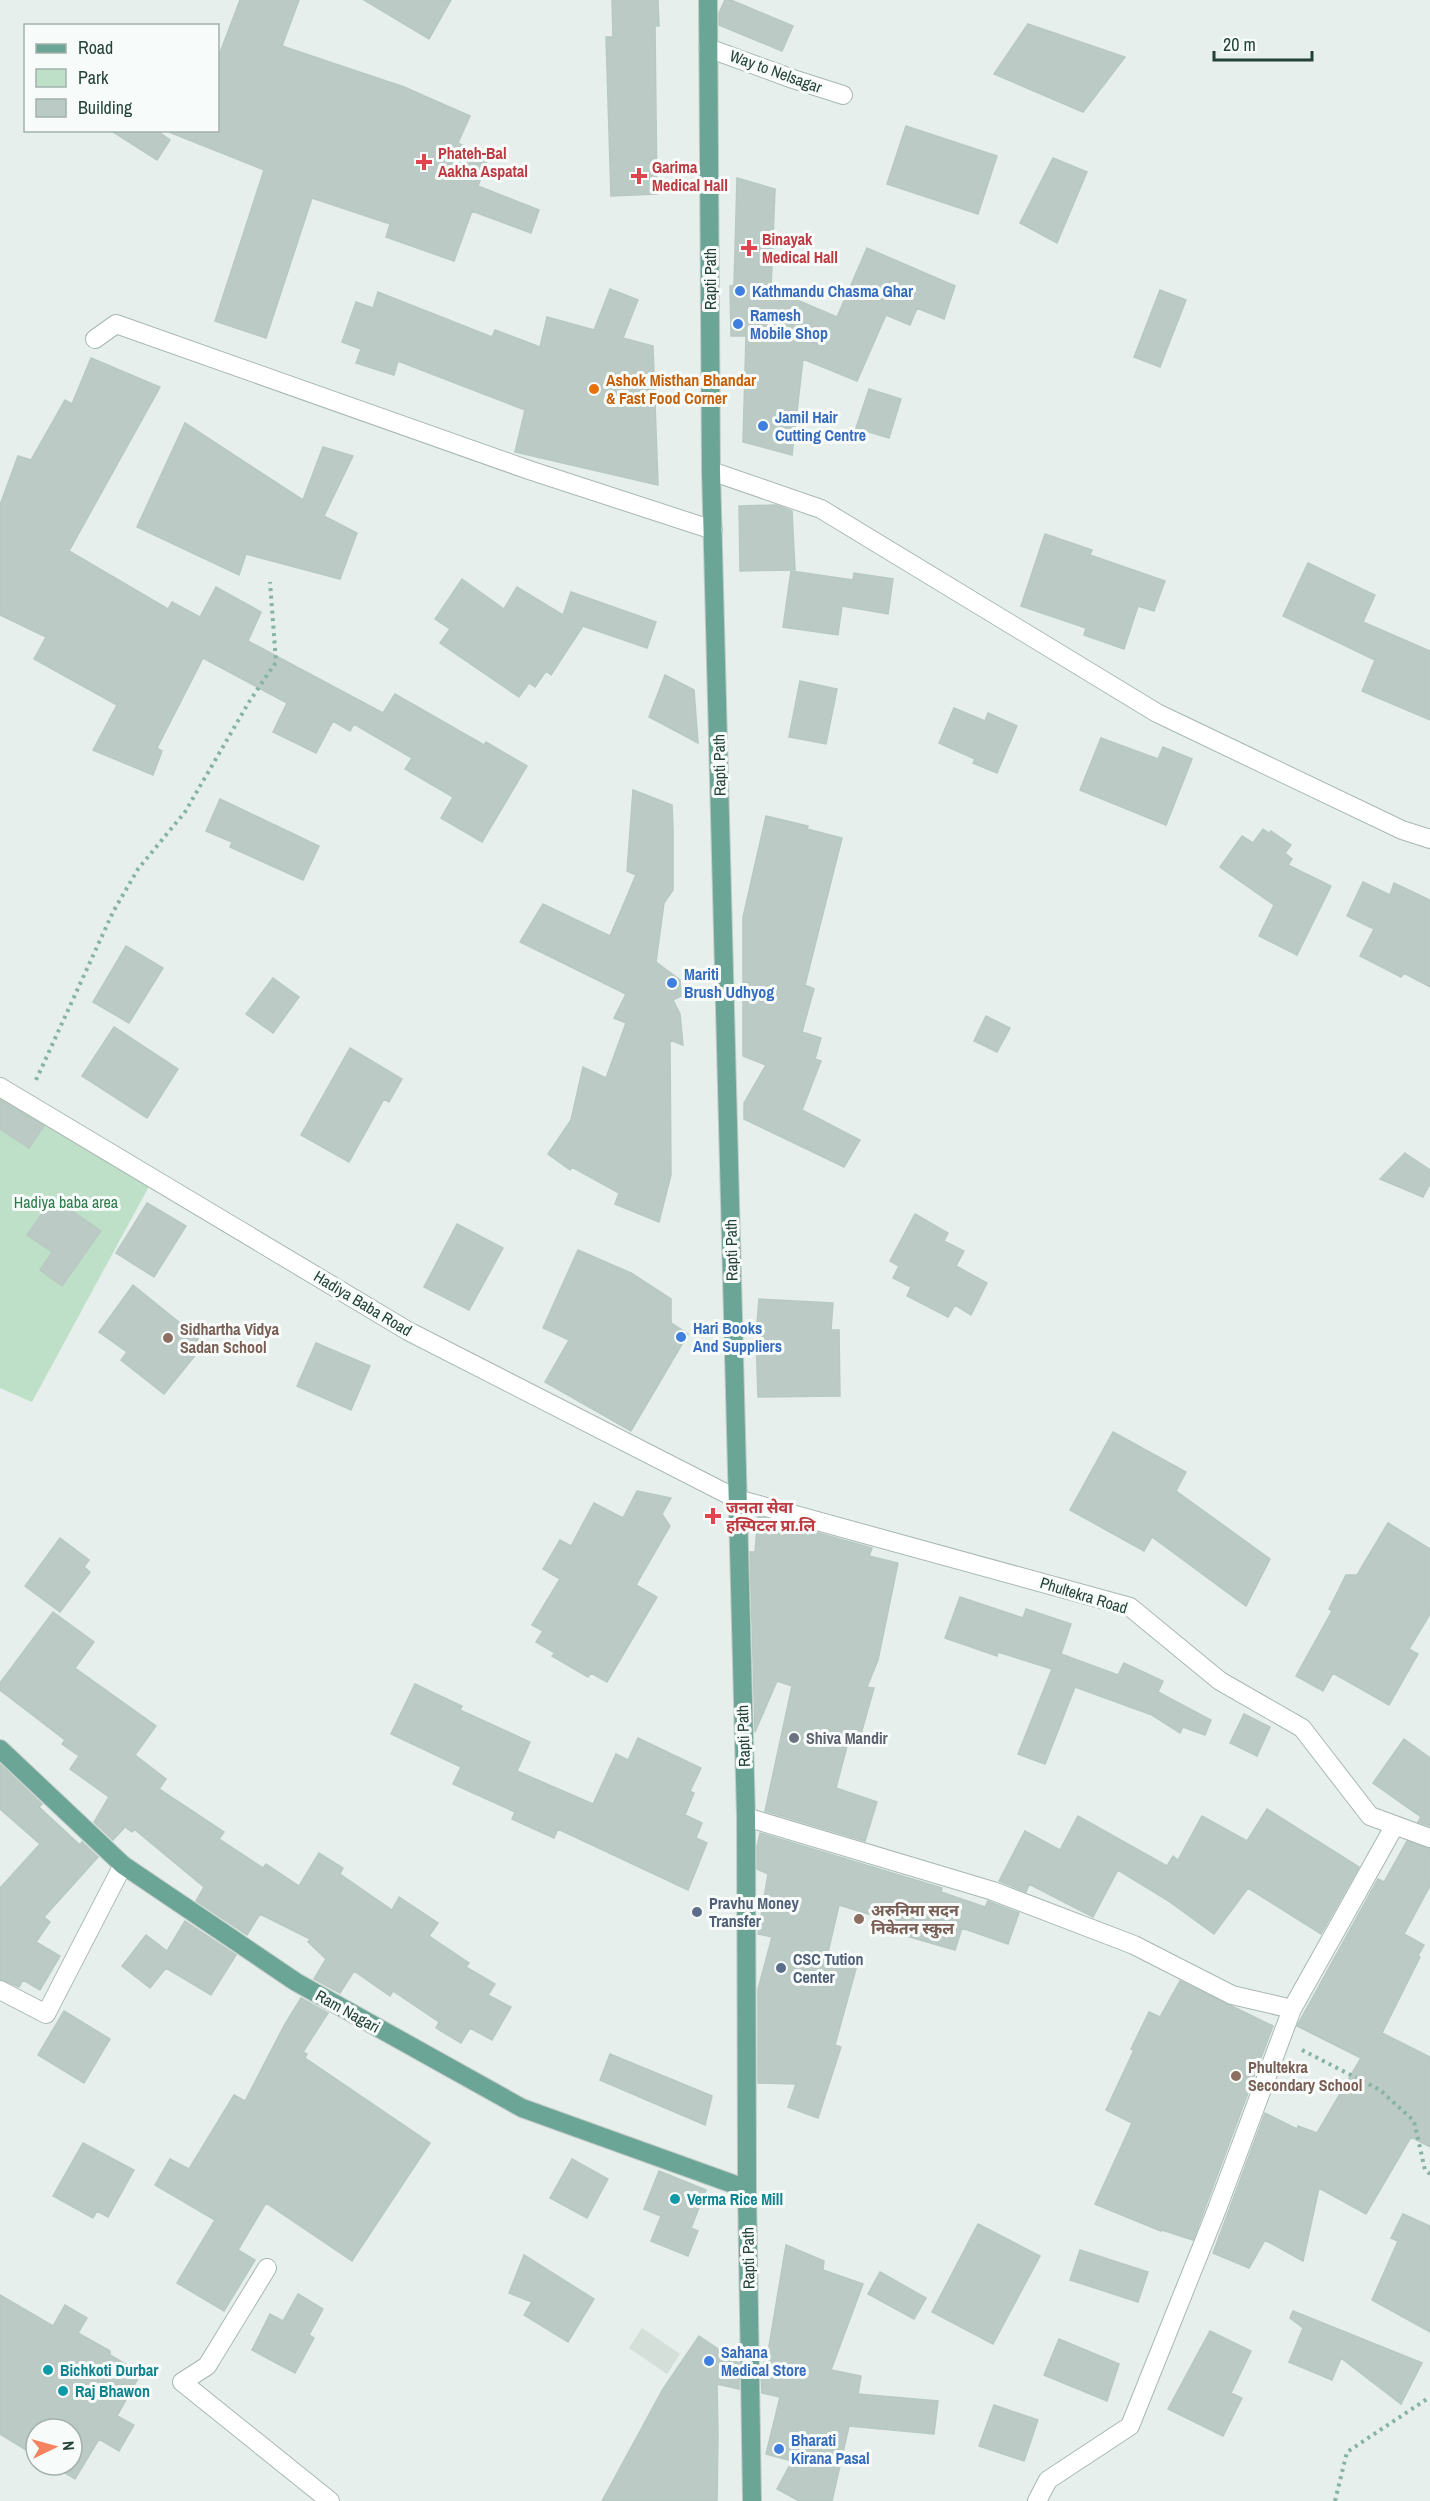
<svg xmlns="http://www.w3.org/2000/svg" width="1430" height="2501" font-family="'Archivo Narrow','Noto Sans Devanagari',sans-serif">
<rect width="100%" height="100%" fill="#e6efeb"/>
<path fill="#d4dfda" d="M642 2328 680 2354 667 2374 629 2348Z"/>
<path fill="#bfe0c8" d="M0 1080 153 1179 32 1402 0 1388Z"/>
<path fill="#bbcac4" stroke="#b8c9c2" stroke-width="1.5" d="M240 0H299L282 46 404 87 470 116 458 143 464 146 461 152 487 161 478 186 539 210 531 233 472 211 454 261 386 237 390 224 312 198 266 338 215 321 264 170 169 132 218 130V58Z
M364 0H451L429 39Z
M612 0H658L659 26H655L657 194 611 196 606 37H613Z
M725 0H731L793 26 782 51 719 25V13Z
M1028 24 1125 57 1083 112 994 74Z
M906 126 997 156 978 214 887 184Z
M110 130H156L170 140 157 160Z
M1053 158 1087 172 1057 243 1020 223Z
M737 178 775 189 771 289 837 317 867 248 955 286 944 319 917 308 910 325 886 315 857 381 803 359 792 455 743 442 746 336H731L730 286 734 285Z
M610 289 638 300 623 338 653 346 658 485 515 452 525 410 398 361 394 375 356 363 361 349 342 342 356 302 373 308 378 292 492 337 495 330 540 347 547 317 594 330Z
M1160 290 1186 300 1160 367 1134 357Z
M91 358 160 387 69 551 168 609 172 602 200 617 216 587 261 612 248 641 383 713 395 694 484 745 486 742 527 766 482 842 441 818 453 797 405 769 412 758 354 724 350 731 333 721 316 753 273 732 287 703 203 658 157 748 162 751 153 775 93 750 117 705 34 659 46 637 0 615V505L18 456 31 460 65 400 72 404Z
M869 389 901 399 889 438 856 428Z
M185 423 303 500 323 447 353 456 324 516 357 533 340 579 246 554 239 575 137 527Z
M776 505 792 511 795 570 740 571 739 506Z
M1045 534 1092 550 1090 555 1165 581 1154 611 1138 606 1124 649 1084 635 1086 628 1021 606Z
M1308 563 1375 595 1363 622 1430 651V720L1362 691 1375 660 1283 616Z
M791 571 853 580 854 573 893 579 888 614 842 606 838 635 783 627Z
M462 579 504 609 517 587 563 615 571 592 656 622 647 648 583 626 551 675 546 671 535 687 529 683 519 697 440 643 450 629 435 619Z
M665 675 694 690 698 743 649 717Z
M800 681 837 689 826 744 789 737Z
M954 708 985 721 988 713 1017 726 997 773 973 763 975 759 939 743Z
M1101 738 1158 759 1163 747 1192 759 1166 825 1080 790Z
M633 790 672 805 673 828V890L664 903 656 962 680 980 681 996 673 1000 680 1014 683 1045 670 1040 671 1175 659 1222 615 1204 619 1193 572 1167 570 1170 548 1154 571 1120 583 1067 606 1078 626 1023 614 1018 626 994 520 942 543 904 610 936 636 875 627 871Z
M220 799 319 846 303 880 230 847 232 842 206 831Z
M766 816 808 826 807 829 842 838 805 985 814 989 802 1032 821 1038 815 1059 821 1061 802 1110 860 1140 844 1167 744 1119V1103L766 1065 743 1056V917Z
M1263 829 1269 833 1271 831 1291 845 1285 853 1292 859 1288 865 1331 886 1297 955 1259 936 1274 905 1220 867 1242 836 1253 843Z
M1363 882 1390 895 1394 883 1430 900V987L1404 973 1401 977 1360 956 1374 929 1347 916Z
M126 946 163 968 129 1023 93 1002Z
M273 978 299 997 273 1033 246 1014Z
M986 1016 1010 1028 997 1052 974 1041Z
M114 1027 178 1069 147 1118 82 1076Z
M350 1048 402 1079 389 1102 384 1099 349 1162 301 1135Z
M0 1100 44 1126 29 1148 0 1129Z
M1405 1153 1430 1170V1184L1423 1197 1380 1179Z
M53 1198 101 1231 62 1286 40 1270 52 1252 27 1235Z
M147 1203 186 1226 154 1277 116 1253Z
M915 1214 948 1233 944 1241 964 1251 956 1266 987 1283 971 1315 955 1305 948 1317 907 1296 911 1287 893 1278 899 1266 890 1261Z
M457 1224 503 1248 469 1310 424 1287Z
M578 1250 631 1273 671 1299V1323L688 1334 631 1431 545 1382 569 1340 543 1328Z
M133 1285 205 1343 164 1394 121 1360 127 1352 99 1332Z
M759 1299 833 1303 831 1330H839L840 1396 758 1397 756 1335Z
M316 1343 370 1366 351 1410 297 1386Z
M1113 1432 1186 1472 1176 1491 1270 1559 1246 1606 1152 1537 1144 1551 1070 1510Z
M637 1491 671 1498 662 1514 670 1526 636 1585 657 1597 607 1682 591 1673 588 1677 552 1656 555 1653 536 1642 543 1631 532 1625 560 1579 543 1569 560 1540 571 1546 594 1503 623 1518Z
M758 1516 872 1548 869 1556 898 1563 878 1660 867 1687 874 1688 861 1734 851 1731 836 1788 877 1802 865 1841 765 1811 792 1686 777 1681 755 1732 750 1552H755Z
M1388 1523 1430 1549V1614L1409 1649 1418 1654 1389 1705 1333 1673 1323 1691 1296 1676 1332 1611 1329 1609 1346 1575H1357Z
M60 1538 89 1560 84 1567 90 1572 60 1612 25 1586Z
M960 1597 1023 1618 1026 1609 1071 1624 1061 1654 1118 1675 1124 1663 1163 1681 1158 1692 1211 1720 1205 1735 1183 1727 1180 1733 1152 1715 1075 1687 1045 1764 1018 1754 1052 1669 998 1652 997 1656 945 1638Z
M53 1612 94 1642 75 1668 156 1726 135 1755 166 1779 159 1789 224 1832 219 1839 263 1868 266 1864 299 1886 319 1853 343 1868 340 1874 392 1910 399 1897 438 1923 429 1936 469 1963 466 1967 495 1984 488 1995 511 2007 492 2040 470 2028 461 2043 436 2028 439 2022 393 1991 390 1996 354 1971 340 1993 314 1979 326 1959 308 1942 310 1939 260 1914 247 1935 196 1901 204 1887 134 1829 132 1832 125 1827 113 1840 94 1822 109 1797 70 1769 79 1756 62 1744 65 1740 0 1690V1683Z
M415 1684 462 1706 460 1710 530 1742 517 1771 593 1804 616 1754 628 1760 638 1738 701 1768 690 1791 694 1793 685 1815 702 1823 696 1838 707 1843 688 1890 558 1829 554 1838 512 1819 515 1812 453 1784 461 1767 391 1734Z
M1244 1714 1270 1727 1257 1756 1230 1743Z
M1404 1739 1430 1758V1826L1418 1822 1421 1817 1373 1783Z
M0 1764 42 1804 39 1807 80 1845 82 1842 98 1857 44 1917 50 1922 36 1942 60 1956 40 1990 23 1980 19 1987 0 1979V1888L40 1844 0 1809Z
M1267 1809 1359 1867 1321 1934 1248 1888 1214 1934 1167 1900 1118 1870 1093 1917 1029 1884 1026 1892 999 1881 1025 1831 1060 1850 1078 1816 1167 1866 1173 1856 1178 1860 1202 1816 1247 1841Z
M760 1833 942 1888 941 1892 985 1907 988 1901 1019 1913 1008 1944 962 1928 955 1950 892 1932 888 1920 839 1905 827 1957 857 1965 835 2045 841 2047 818 2118 788 2107 796 2084 758 2083V1989L772 1937 758 1934 768 1874 757 1869V1846Z
M1407 1841 1430 1849V1886L1404 1934 1424 1945 1418 1956 1420 1957 1382 2033 1430 2057V2147L1411 2137 1366 2214 1319 2188 1303 2261 1265 2240 1249 2268 1213 2253 1265 2113 1297 2129 1298 2126 1317 2133 1361 2058 1297 2026 1378 1879 1384 1882Z
M185 1921 236 1955 211 1995 166 1968 150 1988 122 1966 146 1935 167 1951Z
M1180 1981 1273 2026 1193 2240 1162 2230 1161 2231 1095 2204 1132 2123 1106 2110 1134 2050 1131 2049 1149 2012 1160 2017Z
M301 1998 328 2013 303 2052 307 2054 305 2058 430 2143 352 2261 266 2203 238 2250 255 2260 224 2311 177 2283 215 2220 155 2185 170 2159 189 2169 234 2095 245 2101 285 2024Z
M64 2011 110 2039 84 2083 38 2055Z
M610 2054 712 2096 705 2125 600 2080Z
M83 2143 134 2170 108 2217 97 2211 93 2218 53 2196Z
M572 2159 608 2179 587 2218 550 2198Z
M659 2171 706 2190 691 2228 698 2231 688 2256 651 2241 661 2216 644 2209Z
M1403 2214 1430 2226V2332L1372 2300 1398 2241 1391 2238Z
M978 2224 1040 2256 993 2344 932 2312Z
M786 2245 824 2261 823 2270 863 2284 831 2370 861 2376 858 2394 938 2401 934 2434 849 2426 832 2501H799L777 2489 792 2461 766 2454 780 2397 762 2393 761 2376 765 2358H767Z
M1080 2250 1148 2272 1138 2302 1070 2280Z
M524 2255 594 2299 568 2342 524 2315 532 2302 509 2293Z
M880 2272 926 2298 914 2319 868 2294Z
M298 2294 323 2309 309 2335 314 2338 295 2373 252 2350 270 2314 283 2321Z
M0 2295 53 2326 65 2305 87 2318 78 2333 110 2351V2355L141 2373 117 2416 134 2425 119 2451 99 2439 75 2479 52 2465H72V2429H36V2456L0 2434Z
M1293 2311 1422 2363 1401 2404 1341 2358 1332 2380 1289 2362 1303 2328 1290 2318Z
M1210 2331 1251 2351 1231 2393 1242 2398 1223 2436 1168 2409Z
M699 2336 739 2363V2389L717 2384 718 2435 717 2501H602L663 2389Z
M1059 2339 1119 2364 1107 2401 1044 2375Z
M994 2405 1038 2420 1024 2461 979 2446Z"/>
<g fill="none" stroke-linecap="round" stroke-linejoin="round">
<g stroke="#a8b8b2" stroke-width="20">
<path id="minor" d="M708 48 793 79 843 95
M95 339 116 324 529 470 713 530
M711 471 821 509 1157 713 1402 830 1430 839
M0 1087 408 1331 737 1499 1130 1607 1220 1681 1302 1728 1370 1816 1430 1838
M746 1817 993 1891 1134 1945 1232 1995 1292 2009
M0 1990 46 2014 123 1865
M267 2268 207 2366 182 2382 330 2501
M1037 2501 1048 2480 1130 2426 1217 2209 1292 2009 1395 1825"/>
</g>
<g stroke="#c2cac8" stroke-width="20">
<path id="major" d="M708 0 711 471 746 1817 747 2189 752 2501
M0 1749 123 1865 296 1982 522 2108 747 2189"/>
</g>
<path stroke="#86b3a5" stroke-width="4" stroke-dasharray="3 4.5" stroke-linecap="butt" d="M36 1080 113 912 138 869 185 812 249 702 276 662 270 582
M1302 2050 1380 2090 1414 2121 1425 2170 1430 2174
M1335 2501 1347 2452 1430 2397"/>
<use href="#minor" stroke="#fff" stroke-width="18"/>
<use href="#major" stroke="#6aa596" stroke-width="18"/>
</g>
<g fill="#e0444e" stroke="#f7fbf9" stroke-width="2">
<path d="M421 153h6v6h6v6h-6v6h-6v-6h-6v-6h6z"/>
<path d="M636 167h6v6h6v6h-6v6h-6v-6h-6v-6h6z"/>
<path d="M746 239h6v6h6v6h-6v6h-6v-6h-6v-6h6z"/>
<path d="M710 1507h6v6h6v6h-6v6h-6v-6h-6v-6h6z"/>
</g>
<g fill="#3f7fe0" stroke="#f7fbf9" stroke-width="2">
<circle cx="740" cy="291" r="6"/>
<circle cx="738" cy="324" r="6"/>
<circle cx="763" cy="426" r="6"/>
<circle cx="672" cy="983" r="6"/>
<circle cx="681" cy="1337" r="6"/>
<circle cx="709" cy="2361" r="6"/>
<circle cx="779" cy="2449" r="6"/>
</g>
<circle fill="#e8710a" stroke="#f7fbf9" stroke-width="2" cx="594" cy="389" r="6"/>
<g fill="#8d6e63" stroke="#f7fbf9" stroke-width="2">
<circle cx="168" cy="1338" r="6"/>
<circle cx="859" cy="1919" r="6"/>
<circle cx="1236" cy="2076" r="6"/>
</g>
<circle fill="#6b7280" stroke="#f7fbf9" stroke-width="2" cx="794" cy="1738" r="6"/>
<g fill="#5c6f8a" stroke="#f7fbf9" stroke-width="2">
<circle cx="697" cy="1912" r="6"/>
<circle cx="781" cy="1968" r="6"/>
</g>
<g fill="#0f9aa8" stroke="#f7fbf9" stroke-width="2">
<circle cx="675" cy="2199" r="6"/>
<circle cx="48" cy="2370" r="6"/>
<circle cx="63" cy="2391" r="6"/>
</g>
<g text-anchor="middle" dominant-baseline="central" stroke-width="6" stroke-linejoin="round" paint-order="stroke">
<g font-size="16" fill="#24423a" stroke="#f7fbf9">
<text transform="translate(776 71) rotate(20)">Way to Nelsagar</text>
<text transform="translate(710 279) rotate(-90)">Rapti Path</text>
<text transform="translate(719 765) rotate(-91)">Rapti Path</text>
<text transform="translate(731 1250) rotate(-91)">Rapti Path</text>
<text transform="translate(363 1303) rotate(31)">Hadiya Baba Road</text>
<text transform="translate(1084 1595) rotate(17)">Phultekra Road</text>
<text transform="translate(743 1736) rotate(-92)">Rapti Path</text>
<text transform="translate(348 2011) rotate(29)">Ram Nagari</text>
<text transform="translate(748 2258) rotate(-91)">Rapti Path</text>
</g>
<g font-size="16" font-weight="bold" fill="#be3a42" stroke="#f7fbf9" text-anchor="start">
<text x="438" y="153">Phateh-Bal<tspan x="438" dy="18">Aakha Aspatal</tspan></text>
<text x="652" y="167">Garima<tspan x="652" dy="18">Medical Hall</tspan></text>
<text x="762" y="239">Binayak<tspan x="762" dy="18">Medical Hall</tspan></text>
<text x="726" y="1507">जनता सेवा<tspan x="726" dy="18">हस्पिटल प्रा.लि</tspan></text>
</g>
<g font-size="16" font-weight="bold" fill="#366cbe" stroke="#f7fbf9" text-anchor="start">
<text x="752" y="291">Kathmandu Chasma Ghar</text>
<text x="750" y="315">Ramesh<tspan x="750" dy="18">Mobile Shop</tspan></text>
<text x="775" y="417">Jamil Hair<tspan x="775" dy="18">Cutting Centre</tspan></text>
<text x="684" y="974">Mariti<tspan x="684" dy="18">Brush Udhyog</tspan></text>
<text x="693" y="1328">Hari Books<tspan x="693" dy="18">And Suppliers</tspan></text>
<text x="721" y="2352">Sahana<tspan x="721" dy="18">Medical Store</tspan></text>
<text x="791" y="2440">Bharati<tspan x="791" dy="18">Kirana Pasal</tspan></text>
</g>
<g font-size="16" font-weight="bold" fill="#c56008" stroke="#f7fbf9" text-anchor="start">
<text x="606" y="380">Ashok Misthan Bhandar<tspan x="606" dy="18">&amp; Fast Food Corner</tspan></text>
</g>
<g font-size="16" fill="#2d7a4b" stroke="#f7fbf9">
<text x="66" y="1202">Hadiya baba area</text>
</g>
<g font-size="16" font-weight="bold" fill="#785e54" stroke="#f7fbf9" text-anchor="start">
<text x="180" y="1329">Sidhartha Vidya<tspan x="180" dy="18">Sadan School</tspan></text>
<text x="871" y="1910">अरुनिमा सदन<tspan x="871" dy="18">निकेतन स्कुल</tspan></text>
<text x="1248" y="2067">Phultekra<tspan x="1248" dy="18">Secondary School</tspan></text>
</g>
<g font-size="16" font-weight="bold" fill="#5b616d" stroke="#f7fbf9" text-anchor="start">
<text x="806" y="1738">Shiva Mandir</text>
</g>
<g font-size="16" font-weight="bold" fill="#4e5e75" stroke="#f7fbf9" text-anchor="start">
<text x="709" y="1903">Pravhu Money<tspan x="709" dy="18">Transfer</tspan></text>
<text x="793" y="1959">CSC Tution<tspan x="793" dy="18">Center</tspan></text>
</g>
<g font-size="16" font-weight="bold" fill="#0d838f" stroke="#f7fbf9" text-anchor="start">
<text x="687" y="2199">Verma Rice Mill</text>
<text x="60" y="2370">Bichkoti Durbar</text>
<text x="75" y="2391">Raj Bhawon</text>
</g>
</g>
<rect x="24" y="24" width="195" height="108" fill="#f7fbf9" stroke="#a3b1ad" stroke-width="1.5"/>
<rect x="36" y="44" width="30" height="9" fill="#6aa596" stroke="#a3b1ad" stroke-width="1.5"/>
<text x="78" y="54" font-size="18" fill="#24423a">Road</text>
<rect x="36" y="69" width="30" height="18" fill="#bfe0c8" stroke="#a3b1ad" stroke-width="1.5"/>
<text x="78" y="84" font-size="18" fill="#24423a">Park</text>
<rect x="36" y="99" width="30" height="18" fill="#bbcac4" stroke="#a3b1ad" stroke-width="1.5"/>
<text x="78" y="114" font-size="18" fill="#24423a">Building</text>
<g transform="translate(54 2447) rotate(85)"><circle r="28" fill="#f7fbf9" stroke="#a3b1ad" stroke-width="1.5"/>
<path d="M0-4.5L10 22L0 15L-10 22Z" fill="#f4845f"/>
<text y="-9" font-size="16" font-weight="bold" text-anchor="middle" fill="#24423a">N</text>
</g>
<path d="M1214 51v9h98v-9" fill="none" stroke="#24423a" stroke-width="3"/>
<text x="1223" y="51" font-size="18" fill="#24423a" stroke="#f7fbf9" stroke-width="4.5" paint-order="stroke">20 m</text>
</svg>
